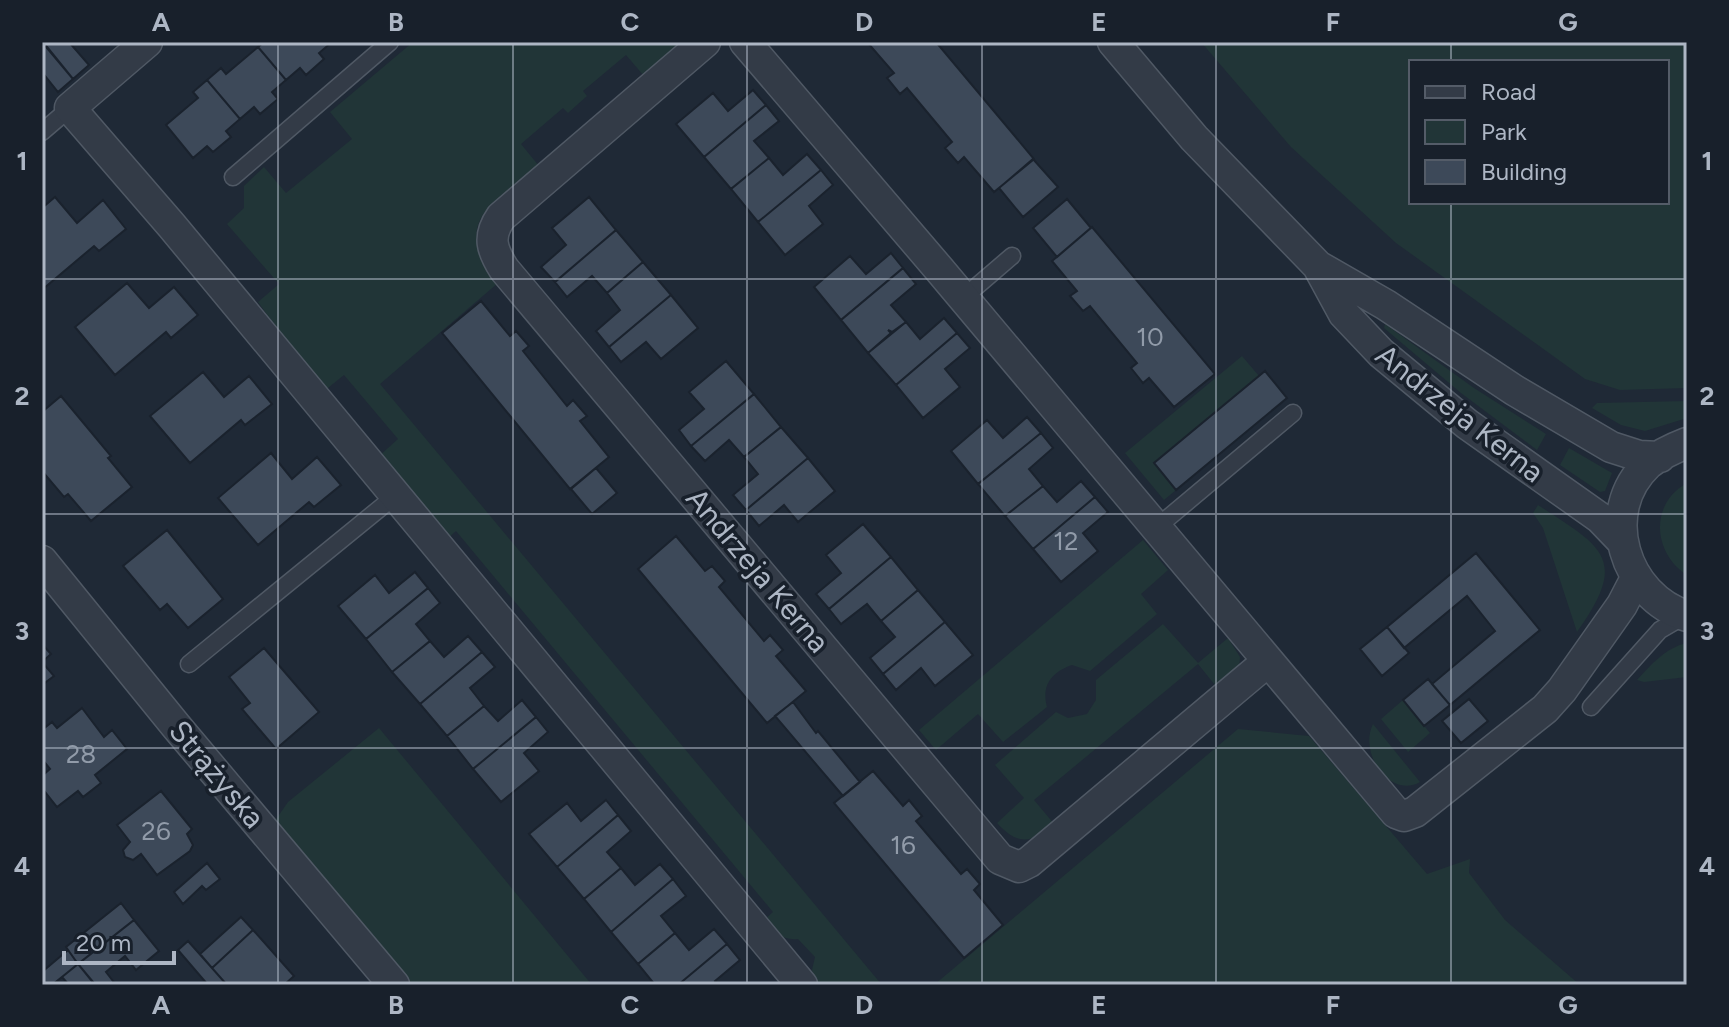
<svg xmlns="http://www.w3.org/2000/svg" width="1729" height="1027" font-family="Figtree,sans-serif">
<rect width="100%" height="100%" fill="#1f2936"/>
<path fill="#213537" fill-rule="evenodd" d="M413 42H686L644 76 626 55 583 91 587 96 568 113 563 108 521 144 539 166C491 205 450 220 498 283L380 384 882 985H815L812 970 815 957 798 939C783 941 773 931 763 921L773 912 456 531 446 540 378 457 398 439 344 375 323 392 258 302 279 284 227 224 244 208V186L264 167 286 193 352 139 330 112Z
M1201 42H1687V388L1620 390 1585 379 1396 243 1291 147ZM1667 62V202H1411V62Z
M1385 324 1474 388 1546 434 1537 450 1461 393 1384 328Z
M1242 356 1259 376 1155 463 1176 490 1164 500 1125 453Z
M1687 401V418L1645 431 1621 425 1592 408 1597 403Z
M1569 448 1612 473 1605 491 1600 492 1560 465Z
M1687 483V575C1653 553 1649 504 1687 483Z
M1538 505C1602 547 1630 558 1577 632L1543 528 1533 513Z
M1143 540 1168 570 1141 594 1157 614 1090 671 1072 665C1052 672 1041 685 1047 707L1003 742 978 714 936 750 919 730Z
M1163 624 1198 663 1228 638 1240 657 1239 669 1219 690 1198 664 1034 800 1055 825C1031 843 1018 846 997 823L1024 798 995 765 1056 712 1068 718 1087 714 1096 700V680Z
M1687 643V677L1644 682 1637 680C1652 664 1665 648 1687 643Z
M1403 700 1430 733 1408 752 1381 719Z
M1373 724 1420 782C1391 799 1358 754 1373 724Z
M379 728 592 985H407L272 825 288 802Z
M1238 729 1309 736 1427 874 1470 859 1469 873 1505 920 1580 985H934Z"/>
<path fill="#3d4959" stroke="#1a222d" stroke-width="2" d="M42 42 73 79 58 92 42 72Z
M43 42H69L89 65 73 79Z
M264 42H332L319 53 324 59 306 75 300 68 286 80 258 47Z
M867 42H936L1034 159 994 192 964 157 958 163 945 148 952 142 907 88 900 94 887 78 894 73Z
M258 47 286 80 272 92 278 99 260 114 254 107 240 119 207 80 221 68 226 74Z
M207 80 240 119 226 131 231 137 213 152 207 146 193 158 166 125 198 98 193 92Z
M753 90 766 105 704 157 676 124 713 93 728 111Z
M766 105 779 121 754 141 769 158 731 189 704 157Z
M807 154 821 170 758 222 731 189 769 158 783 175Z
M1033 159 1058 187 1023 217 999 188Z
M821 170 833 185 809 206 823 224 785 255 758 222Z
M55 197 77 223 103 200 126 229 99 251 94 246 43 289 42 208Z
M589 197 616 230 555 282 541 267 566 245 552 228Z
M1067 199 1091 228 1057 257 1033 228Z
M1092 227 1215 374 1174 407 1149 378 1143 383 1131 368 1137 363 1090 306 1083 311 1070 296 1077 291 1052 261Z
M616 230 643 262 607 293 592 276 567 297 555 282Z
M891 253 903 268 841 320 814 287 850 256 866 274Z
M643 262 671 295 609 347 596 331 620 310 607 293Z
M903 268 916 284 891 305 906 322 892 332 888 330 891 333 868 353 841 320Z
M127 283 149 308 174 287 198 315 171 338 166 332 115 375 75 327Z
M671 295 698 328 661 359 646 342 621 362 609 347Z
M481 301 510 336 516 331 529 346 523 351 567 406 573 400 587 416 580 421 609 457 570 489 442 333Z
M944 318 957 333 896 385 868 353 906 322 920 339Z
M957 333 970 348 945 369 960 387 923 418 896 385Z
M726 361 754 394 691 446 679 430 704 409 689 392Z
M1265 371 1287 398 1176 490 1154 463Z
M203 372 224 397 249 376 272 404 245 425 241 420 190 463 150 416Z
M754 394 781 427 744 457 729 440 705 461 691 446Z
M61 396 111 456 108 458 132 487 91 521 68 494 64 497 42 471V412Z
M1027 417 1041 433 978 484 951 451 987 420 1003 438Z
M781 427 808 458 746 510 733 495 758 474 744 457Z
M1041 433 1053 448 1029 469 1043 486 1005 516 978 484Z
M271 453 292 479 317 457 341 485 314 507 309 502 258 545 218 498Z
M808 458 835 491 798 522 784 505 759 526 746 510Z
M596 468 617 493 592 514 571 489Z
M1081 481 1095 497 1033 549 1005 516 1043 486 1057 502Z
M1095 497 1108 512 1083 533 1098 551 1061 582 1033 549Z
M863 524 891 557 829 609 816 594 841 573 826 555Z
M167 530 223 599 188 628 167 604 160 610 123 566Z
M676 536 705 571 712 566 725 581 719 587 764 641 770 635 783 650 776 656 806 691 767 723 638 569Z
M1476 553 1540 630 1450 705 1432 684 1495 631 1467 596 1404 648 1387 627Z
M891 557 918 590 881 621 867 604 841 624 829 609Z
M415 572 428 588 366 639 338 606 375 575 389 593Z
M428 588 440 603 416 624 430 641 392 672 366 639Z
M918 590 945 622 883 674 870 658 895 637 881 621Z
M945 622 973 655 935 686 921 668 896 690 883 674Z
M1387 627 1409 653 1382 676 1360 649Z
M468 636 482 652 420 704 392 672 430 641 444 657Z
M42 644 51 654 42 662 54 676 42 685Z
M264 648 319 712 276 749 242 709 250 703 229 677Z
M482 652 495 667 470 688 484 706 447 736 420 704Z
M1428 679 1450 705 1424 726 1403 700Z
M1469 699 1488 721 1461 743 1442 721Z
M522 700 536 717 473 769 447 736 484 706 498 721Z
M793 702 816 733 818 731 860 782 843 796 775 716Z
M82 708 104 737 112 730 127 749 95 775 101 783 83 797 78 791 57 807 42 788V776L50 769 42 759V730L52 722 57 728Z
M536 717 548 732 524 753 539 771 501 802 473 769Z
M873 771 903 806 909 800 922 816 916 821 961 874 967 869 980 884 974 890 1003 925 964 958 834 803Z
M161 791 192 829 187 834 193 845 190 851 157 875 141 854 133 860 125 857 123 850 130 842 117 825Z
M606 800 618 815 557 867 529 834 567 803 581 821Z
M618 815 631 831 607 852 621 868 584 899 557 867Z
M207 863 220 879 206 890 202 886 183 904 174 892Z
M660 864 673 879 611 932 584 899 621 868 635 885Z
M673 879 686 896 661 916 675 933 638 964 611 932Z
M121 903 134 920 78 964 66 947Z
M241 917 253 930 212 968 200 954Z
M134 920 159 951 136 970 125 956 106 972 116 985H95L78 964Z
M714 929 727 944 678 985H655L638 964 675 933 689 950Z
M253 930 294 976 284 985H227L212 968Z
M188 941 212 968 227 985H208L178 950Z
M727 944 740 960 715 981 719 985H678Z
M68 950 78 964 52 985H42V972Z
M78 964 94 983 95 985H69L62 977Z"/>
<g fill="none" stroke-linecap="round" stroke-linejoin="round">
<g stroke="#505965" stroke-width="19">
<path id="lane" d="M42 132 70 108
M233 177 390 42
M963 298 1012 256
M1156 528 1293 413
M189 664 395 496
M1591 707 1660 630 1684 616"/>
</g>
<g stroke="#505965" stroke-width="33">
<path id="street" d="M147 42 70 108 172 226 802 985
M705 42 501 217C487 237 492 250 504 269L1000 859 1019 867 1029 862 1267 662
M745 42 939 269 1396 813 1404 816 1415 812 1545 709 1562 690 1622 605 1636 578
M1113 42 1194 138 1318 266 1386 305 1514 390 1611 447 1639 456 1660 457
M1319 268 1344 314 1381 353 1467 424 1600 518 1622 541
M1687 443C1674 448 1659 455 1648 464 1597 512 1625 597 1687 616
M42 561 176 726 394 985"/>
</g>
<use href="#lane" stroke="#333b47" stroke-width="16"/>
<use href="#street" stroke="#333b47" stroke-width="30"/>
</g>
<path fill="none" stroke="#adb6c4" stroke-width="2" stroke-opacity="0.55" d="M278 42V985M513 42V985M747 42V985M982 42V985M1216 42V985M1451 42V62M1451 202V985M42 279H1687M42 514H1687M42 748H1687"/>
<g text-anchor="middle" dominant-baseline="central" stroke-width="7" stroke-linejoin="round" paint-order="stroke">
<g font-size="26" fill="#919ba9">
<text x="1150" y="337">10</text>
<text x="1066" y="541">12</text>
<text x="81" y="754">28</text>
<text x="156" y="831">26</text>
<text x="903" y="845">16</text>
</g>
<g font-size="30" fill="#adb6c4" stroke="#18202b">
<text transform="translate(1460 413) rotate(38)">Andrzeja Kerna</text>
<text transform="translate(758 570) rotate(50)">Andrzeja Kerna</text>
<text transform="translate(217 774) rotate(50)">Strążyska</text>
</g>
</g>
<rect width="1729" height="1027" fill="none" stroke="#18202b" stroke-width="88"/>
<rect x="1409" y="60" width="260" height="144" fill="#18202b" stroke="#545c68" stroke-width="2"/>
<rect x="1425" y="86" width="40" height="12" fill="#333b47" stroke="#545c68" stroke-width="2"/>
<text x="1481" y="100" font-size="24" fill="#adb6c4">Road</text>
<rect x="1425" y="120" width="40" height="24" fill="#213537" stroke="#545c68" stroke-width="2"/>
<text x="1481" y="140" font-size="24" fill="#adb6c4">Park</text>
<rect x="1425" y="160" width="40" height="24" fill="#3d4959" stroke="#545c68" stroke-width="2"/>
<text x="1481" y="180" font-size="24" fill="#adb6c4">Building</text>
<path d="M64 951v12h110v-12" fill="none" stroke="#adb6c4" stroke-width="4"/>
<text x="76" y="951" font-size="24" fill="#adb6c4" stroke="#18202b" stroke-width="6" paint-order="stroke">20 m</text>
<rect x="44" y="44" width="1641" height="939" fill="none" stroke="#adb6c4" stroke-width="3"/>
<g font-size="26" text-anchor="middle" font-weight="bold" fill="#adb6c4">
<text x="161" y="31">A</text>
<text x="396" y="31">B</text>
<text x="630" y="31">C</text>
<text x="864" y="31">D</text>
<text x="1099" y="31">E</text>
<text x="1333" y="31">F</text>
<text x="1568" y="31">G</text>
<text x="22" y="170">1</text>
<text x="1707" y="170">1</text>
<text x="22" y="405">2</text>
<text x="1707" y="405">2</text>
<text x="22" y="640">3</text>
<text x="1707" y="640">3</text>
<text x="22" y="875">4</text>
<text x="1707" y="875">4</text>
<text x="161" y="1014">A</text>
<text x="396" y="1014">B</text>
<text x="630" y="1014">C</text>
<text x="864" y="1014">D</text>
<text x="1099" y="1014">E</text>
<text x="1333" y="1014">F</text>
<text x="1568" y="1014">G</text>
</g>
</svg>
